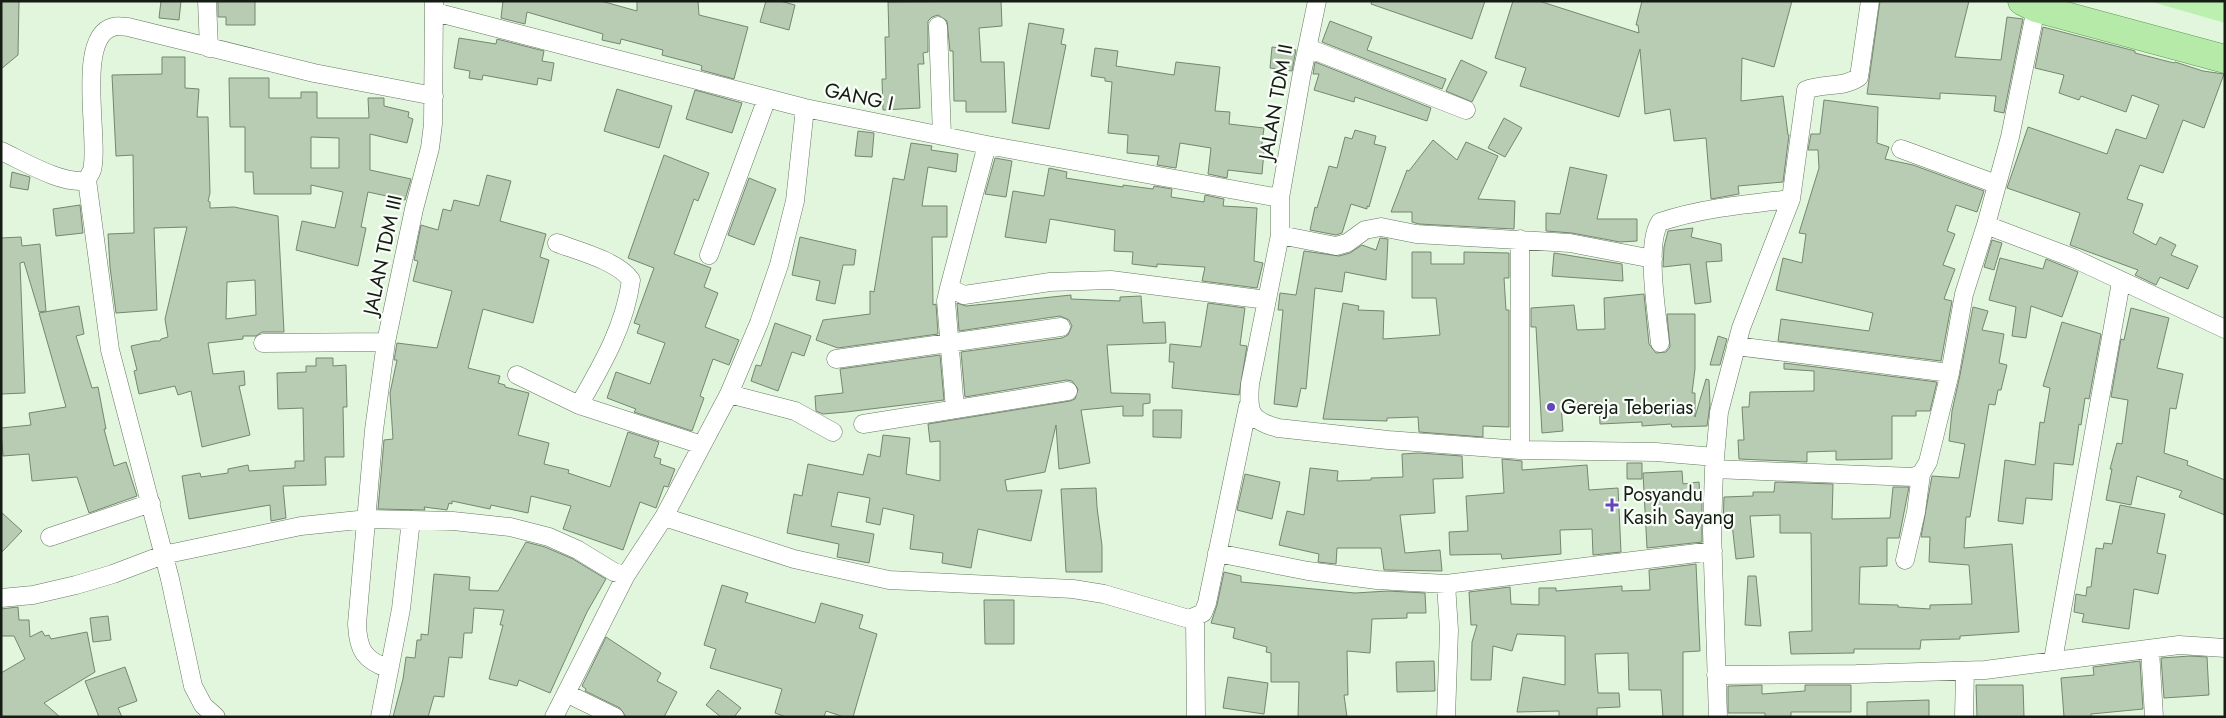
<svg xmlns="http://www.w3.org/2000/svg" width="2226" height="718" font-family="Jost,sans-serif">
<rect width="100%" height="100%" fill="#e1f6dc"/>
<path fill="#bcf0b0" d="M2149 1H2225V23Z"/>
<path fill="#b7ccb2" stroke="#74876f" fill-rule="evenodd" d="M1 1H19L18 55 1 69Z
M161 1H181L179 20 159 18Z
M218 1H255V25H226V17H218Z
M503 1H601L637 11V1H698L699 15 748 27 734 79 701 70 702 66 700 65 662 55 663 50 621 39 620 44 602 40 603 34 527 12 525 24 501 18Z
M766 1H780L795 5 789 30 760 22Z
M1001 1 1002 26 979 28 981 62H1004L1006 112H966V101H954L953 51H950L947 21 938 15 932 17 928 21V52L923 53 924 64H918L920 108 883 110 882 79H886L885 37H889L888 2Z
M1372 1H1485L1472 39 1371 4Z
M1513 1H1539L1639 33 1638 25H1636L1642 1H1792L1774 67 1742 58 1741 101 1783 96 1788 135H1789L1783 182 1738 186 1739 194 1711 199 1706 138 1674 141 1670 109 1645 114 1640 49 1619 117 1520 86 1526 68 1495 58Z
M1880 1H1969L1955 57 2001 60 2007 17 2023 19 2004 113 1994 111 1996 96 1940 93V99L1867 94Z
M1330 21 1372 37 1367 50 1446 79 1442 89 1322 42Z
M1029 23 1064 29 1061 44 1066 45 1049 129 1012 123Z
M2043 27 2135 51V53L2174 63 2175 62 2203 71 2224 74 2204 128 2183 120 2163 173 2140 165 2127 199 2143 204 2133 233 2156 245 2160 237 2176 245 2171 255 2198 266 2188 289 2160 277 2156 285 2135 275 2138 270 2070 245 2080 213 2007 188 2028 127 2107 154 2116 129 2146 139 2159 105 2132 95 2126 112 2081 96 2079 100 2059 93 2064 75 2035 68Z
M459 38 496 44 497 39 544 51 542 61 554 63 551 81 538 78 537 85 483 75 482 80 469 78 470 71 454 68Z
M1272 47 1296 50 1292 71 1270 68Z
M1095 48 1118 51 1116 66 1174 75 1176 62 1220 67 1215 111 1230 112 1229 124 1264 128 1261 150 1264 151 1262 174 1228 170 1227 178 1208 174 1211 148 1180 143 1176 168 1157 165 1159 156 1127 153 1128 135 1108 133 1112 82 1105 81V78L1091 76Z
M162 57H185V88L199 89 197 117H208L210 193 208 201 210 202V208L234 207 278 216 284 332H262L256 336H243V339L208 343 213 374 244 371 245 385 239 386 250 435 202 447 191 391 178 395 175 386 139 394 134 371 137 370 131 346 154 341H160L161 339 168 337 165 319 187 227 154 228 157 310 116 313 110 267 108 234 134 233 133 155 116 156 112 75 162 74ZM255 280 256 315 226 319 227 282Z
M1461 60 1487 72 1472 102 1446 91Z
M1315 62 1431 108 1427 121 1355 97 1354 102 1314 90 1319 74H1313Z
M229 78H269V98H301V92H317V118H369L368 98H384V106L409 112 408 117 413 119 407 143 370 134V170L411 179 405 200 368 192 361 227 366 228 358 266 296 250 302 221 335 228 343 192 311 185V194H254L253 172H245V127H230ZM311 137 339 138V168H311Z
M617 89 672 106 659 148 604 131Z
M695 90 742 103 732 133 686 119Z
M1824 100 1878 107 1877 143 1889 147 1885 159 1913 165 1984 191 1977 212 1956 205 1947 231 1955 234 1943 265 1955 269 1944 299 1952 301 1941 361 1778 341 1781 319 1869 331 1873 313 1776 290 1783 258 1802 263 1806 234 1799 233 1819 168 1818 150H1808L1811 134H1820Z
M1504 118 1522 128 1505 157 1488 148Z
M1355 130 1376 136 1374 144 1386 147 1369 207 1367 206V209L1351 204 1342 233 1336 235 1310 230 1315 207 1317 208 1329 166 1337 168 1345 137 1352 139Z
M858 131 874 133 872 157 855 156Z
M1433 140 1457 160 1466 142 1498 156 1478 199 1515 201 1514 229 1419 224 1412 222V212H1391L1407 170 1409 171Z
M911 143 932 146 931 150 958 154 956 172 928 167 922 206H947V237H932L933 305 936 304 938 334 838 348 816 340 823 320 870 314V291L874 292 893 178 904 180Z
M664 155 709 173 698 201 694 199 674 254 711 268 704 287 718 293 705 327 739 340 729 365 713 359 700 396 704 398 692 431 634 412 636 409 607 398 616 372 650 384 665 343 637 333 640 325 634 323 654 268 628 258Z
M995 158 1012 161 1006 197 985 194Z
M1570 167 1607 175 1597 219H1637V241L1620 242 1572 233 1546 231V213L1560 214Z
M1049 168 1067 172 1066 178 1123 187V185L1153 189 1154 186 1172 189 1171 197 1204 202 1205 195 1224 199 1223 206 1257 208 1254 261 1263 263 1257 288 1202 281 1205 267 1157 264V267L1132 264 1133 252 1114 251 1115 230 1050 219 1046 243 1005 237 1013 191 1044 196Z
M12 172 30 177 28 190 10 187Z
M487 175 511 181 500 221 546 234 540 257 549 260 533 323 483 309 468 368 500 376 498 383 505 385V387L529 393 518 435 549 443 544 464 569 470 568 473 610 487 628 432 659 442 654 457 661 459 660 464 675 469 668 487 664 486 656 508 640 502 623 550 563 529 571 506 531 496 528 513 491 505 490 509 452 501V504L449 503 447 510 424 507 425 510 378 509 384 440 393 439 390 393 397 360H394L397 343 437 348 452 291 413 281 418 261 414 260 421 225 438 230 443 209 451 211 454 200 479 206Z
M749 178 776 189 754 245 728 235Z
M80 205 83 233 56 236 53 209Z
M1693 228 1691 237 1721 244 1722 261 1706 262 1711 302 1695 304 1690 264 1663 267 1664 247 1668 231Z
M21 237 22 246 40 244 46 311 39 312 24 262 20 263 25 393 1 394V238Z
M800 237 856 250 854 265H843L835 304 816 300 820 281 792 275Z
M1380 238 1388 239 1386 280 1345 272 1342 292 1315 288 1306 389 1301 388 1297 407 1274 404 1283 310H1278L1280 293 1296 295 1304 251 1339 256 1350 253 1362 245 1376 250Z
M1992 240 2002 243 1994 270 1984 267Z
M1412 252H1431V264H1464V252L1509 253V278H1504L1506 310H1509V427L1483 426V437L1419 432 1418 417 1387 418V421L1323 419 1343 303 1359 306 1358 310 1384 311 1383 339 1440 335 1436 298H1412Z
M1554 253 1622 264 1623 281 1552 276Z
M2000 258 2043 269 2046 259 2078 272 2062 317 2031 306 2026 338 2012 336 2016 307 1989 300Z
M1644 294 1649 344 1656 353 1666 352 1670 347 1667 314H1695V369L1692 393H1695V417L1706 379 1709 380 1710 405 1707 426 1672 427 1671 424 1642 426V422L1600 424 1599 402 1561 404 1563 431 1542 433 1536 327H1531V308L1574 305 1577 330 1605 329 1604 298Z
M1071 295V299L1120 301V297L1141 296 1143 323 1165 322 1166 343 1107 345 1111 393 1150 394V403L1143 404V416H1123V406L1081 410 1090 463 1059 469 1056 425 1045 472 1005 480 1007 491 1042 490 1031 541 978 529 971 568 942 563 943 553 910 549 914 515 883 508 880 525 866 522 870 498 838 492 831 526 874 534 869 563 837 557 839 544 787 533 794 494 802 496 808 464 863 475 868 454 880 457 883 435 910 438 906 474 940 481V441L930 442 928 424 1070 401 1075 399 1078 389 1072 381 1067 380 965 397 961 352 1062 338 1068 335 1072 326 1069 320 1060 316 959 331 957 303 966 306Z
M1208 303 1245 308 1240 345 1247 346 1239 395 1172 388 1174 362H1169L1170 344 1201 347Z
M79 306 84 334 76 336 92 388 98 387 106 429H104L114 466 126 462 137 496 89 513 77 477 32 481 29 454 3 456 1 430V428L31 425 29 413 66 407 39 313Z
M1973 307 1988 311 1982 330 2004 334 1999 363 2007 365 2001 390H1998L1995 405 1989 404 1970 517H1966L1964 548 2012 544 2019 632 1960 636V639L1921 640 1920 649H1854V653L1791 654 1789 632 1812 631 1811 533H1780V515L1750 516 1754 557 1736 559 1732 524H1723L1724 497 1753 496V492H1774L1775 482 1833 484 1832 519 1890 518 1893 487H1909L1899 538H1887V566L1860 567 1859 604 1898 605V607L1930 609V605L1972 604 1969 565 1929 562 1930 537H1921L1932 476 1959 478 1965 444 1949 441 1952 411 1960 375Z
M2131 308 2169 318 2157 368 2183 374 2176 409 2170 408 2164 453 2188 461 2187 465 2225 480V515L2179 497 2182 491 2137 476 2131 505 2106 500 2112 469H2110L2117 443 2122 444 2128 400 2111 397 2121 339 2124 340Z
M2062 322 2101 334 2089 399 2085 398 2081 425 2079 424 2073 465 2054 463 2052 500 2026 498 2023 524 1998 521 2005 460 2035 465 2040 422 2044 423 2050 388 2043 386Z
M775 323 811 336 804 356 792 352 778 391 751 381 756 365 761 366Z
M1718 336 1727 339 1720 365H1710Z
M940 355 944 400 846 412 823 414 816 411 815 396 843 393 840 369Z
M316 358H333V366L346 365 347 407H343L344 457H325L326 485 283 486 286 518 271 521 270 505 189 519 182 476 200 473 201 477 228 473V469L248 465 249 471 295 468V461H304L303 408 278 409 277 373 306 372V366H316Z
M1784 363 1937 382 1930 411H1916V416H1892V459L1836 460V451L1807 452V462L1739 459 1738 440H1744L1742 407H1749L1750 392 1814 391V371L1784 369Z
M1153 410H1182L1181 438 1153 437Z
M1419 453 1462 456 1463 478 1433 479 1435 513 1400 515 1405 553 1440 550 1442 571 1384 570 1381 548H1337L1336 564 1318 562 1319 554 1279 545 1287 511 1304 515 1310 468 1338 471 1337 481 1371 480V478L1403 477 1402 454Z
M1502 459 1522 461V470L1587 465 1589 490 1618 488 1621 552 1593 555 1592 529 1560 530 1561 554 1502 559 1501 554 1450 555 1449 532 1468 531 1466 496 1504 493Z
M1627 463H1642V479H1627Z
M1682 471 1683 484 1699 482 1700 498H1702V542L1647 548 1643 473Z
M1245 474 1280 482 1272 519 1237 510Z
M1096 488 1097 507 1102 546V572H1066L1061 489Z
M2120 505 2165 514 2157 553 2166 555 2158 594 2134 589 2129 629 2082 622 2084 614 2074 612 2076 594 2086 596 2087 587H2091L2096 548 2103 549 2104 543 2112 544Z
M1 512 22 531 1 553Z
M526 542 545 547 573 559 606 579 587 612 550 693 519 680 517 686 489 679 503 625H500L504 610 474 608 472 633H464L462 658 449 657 444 697 434 696 428 717H393L403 679 406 657 415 658 417 640H421V634L428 635 434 574 470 577 469 590 498 591Z
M1696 564 1700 651 1683 652V717H1663L1661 690H1629L1628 653 1595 654 1598 693H1619L1620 707 1597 708V717H1559V711L1517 712 1523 677 1565 685V636L1517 634 1512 651 1493 646 1491 680H1471L1472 642 1477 625H1471L1469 592 1510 587 1511 604 1539 605V588H1556V591L1622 586V591L1650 590 1649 570Z
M1224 572 1241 576V582L1355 593 1388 591 1425 593 1426 613H1407V618L1372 619 1370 653 1347 651 1348 695H1344L1347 717H1298L1299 682H1271V653L1266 652 1267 647 1233 638 1235 628 1211 623 1217 605Z
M1748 576H1756L1761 626 1745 625Z
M722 585 748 593 745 602 815 623 821 603 863 615 859 628 877 634 853 717H844L826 711 824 717H786L775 713 782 689 710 668 716 649 704 645Z
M984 600H1014V644H985Z
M18 607 19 620H29L30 637 42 631 45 636 49 635 51 639 87 632 95 672 44 703 60 717H1V673L25 659 14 636H1V609Z
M108 616 111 640 93 642 90 618Z
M606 637 661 673 657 681 677 692 664 717H626L620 708 585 691 586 689 582 686Z
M2190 656 2207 657 2209 695 2164 698 2161 658Z
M1434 661 1435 691 1397 692 1396 662Z
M2140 661 2143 709 2091 714V717H2064L2061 678 2094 675 2093 667Z
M125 667 137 701 118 708 122 717H99L85 681Z
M1228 677 1268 683 1264 714 1223 708Z
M1762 685V694L1805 691V685H1851V712H1791V717H1765V713H1728V686Z
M1976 685H2023L2024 717H1977Z
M718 690 741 708 734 717H721L706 705Z
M1929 700V717H1867V702Z"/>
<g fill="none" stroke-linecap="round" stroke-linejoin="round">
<g stroke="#657861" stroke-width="19">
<path id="minor" d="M207 1 209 48
M1317 1 1301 78 1280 198V235L1250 384C1248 412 1249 420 1278 428L1388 440 1520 450 1656 452 1715 457
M2036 8 2010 137 1986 225 2073 258 2225 329
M435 12 805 108 987 145 1280 198
M938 26 942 136
M1308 48 1466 110
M987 145 949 288 964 295 1050 282 1111 280 1267 300
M1901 149 1996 184
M1 151C23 161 64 186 87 180 88 177 91 173 92 170 100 141 75 37 113 27 117 25 124 27 128 27L314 73 434 96
M87 180 110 350 170 579 193 686 203 705 216 717
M1280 235 1336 246 1347 243 1365 230 1381 227 1416 234 1570 243 1653 259
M557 243C578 251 618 261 631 280 625 326 602 365 579 405
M709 255 767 98
M949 288 946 301 955 409
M263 343 386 342
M1660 343C1657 314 1645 244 1660 222 1702 208 1747 204 1791 199
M1736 346 1950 373
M836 359 1061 327
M517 375 579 405 702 445
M729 394 795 411 833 432
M863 424 1068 391
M1520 450V239
M1714 469 1913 477 1921 474 1928 462 1950 373 1964 294 1986 225
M664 517 794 559 889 580 1073 589 1104 594 1189 619 1203 613 1207 603 1248 406
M50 537 151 503
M1217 553 1308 571 1377 580 1446 584 1713 551
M1905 560 1916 512 1921 474
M1446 584 1449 630 1446 717
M1 598 33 595 76 585 113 574 163 555 301 526 368 519 453 521 510 527 549 537 578 550 614 572 626 575
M1195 618 1196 717
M2150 649 2154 717
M2053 660 2121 282
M389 669C364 660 358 650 357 624L374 430 386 342 414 209 430 148 433 124 434 2
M1716 675 1856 674 1985 670 2179 645 2225 648
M566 693 615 717
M380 717 401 609 411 520
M554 717 626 575 664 517 729 394 759 323 779 265 795 201 805 108
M1718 717 1712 531 1714 469 1719 412 1741 328 1791 199 1806 90C1823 83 1844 88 1859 77L1870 1
M1964 717 1965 671"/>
</g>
<g stroke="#5c994f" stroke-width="29">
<path id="primary" d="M2022 1 2036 8 2225 59"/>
</g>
<use href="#minor" stroke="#fff" stroke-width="18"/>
<use href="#primary" stroke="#b5eaa9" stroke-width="28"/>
</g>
<g fill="#6445be" stroke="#f9fef8" stroke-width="2">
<circle cx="1551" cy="407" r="5"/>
<path d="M1609.5 497.5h5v5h5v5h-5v5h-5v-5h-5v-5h5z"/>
</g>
<g text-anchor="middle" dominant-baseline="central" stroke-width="4.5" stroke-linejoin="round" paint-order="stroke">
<g font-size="20" fill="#141c13" stroke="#f9fef8">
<text transform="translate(859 97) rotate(12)">GANG I</text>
<text transform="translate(1276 102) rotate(-80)">JALAN TDM II</text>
<text transform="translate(383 255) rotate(-78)">JALAN TDM III</text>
</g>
<g font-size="20" fill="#141c13" stroke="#f9fef8" text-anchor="start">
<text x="1561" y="407">Gereja Teberias</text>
<text x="1623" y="494">Posyandu<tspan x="1623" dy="23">Kasih Sayang</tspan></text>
</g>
</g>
<rect width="2226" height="718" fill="none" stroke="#141c13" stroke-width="5"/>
</svg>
